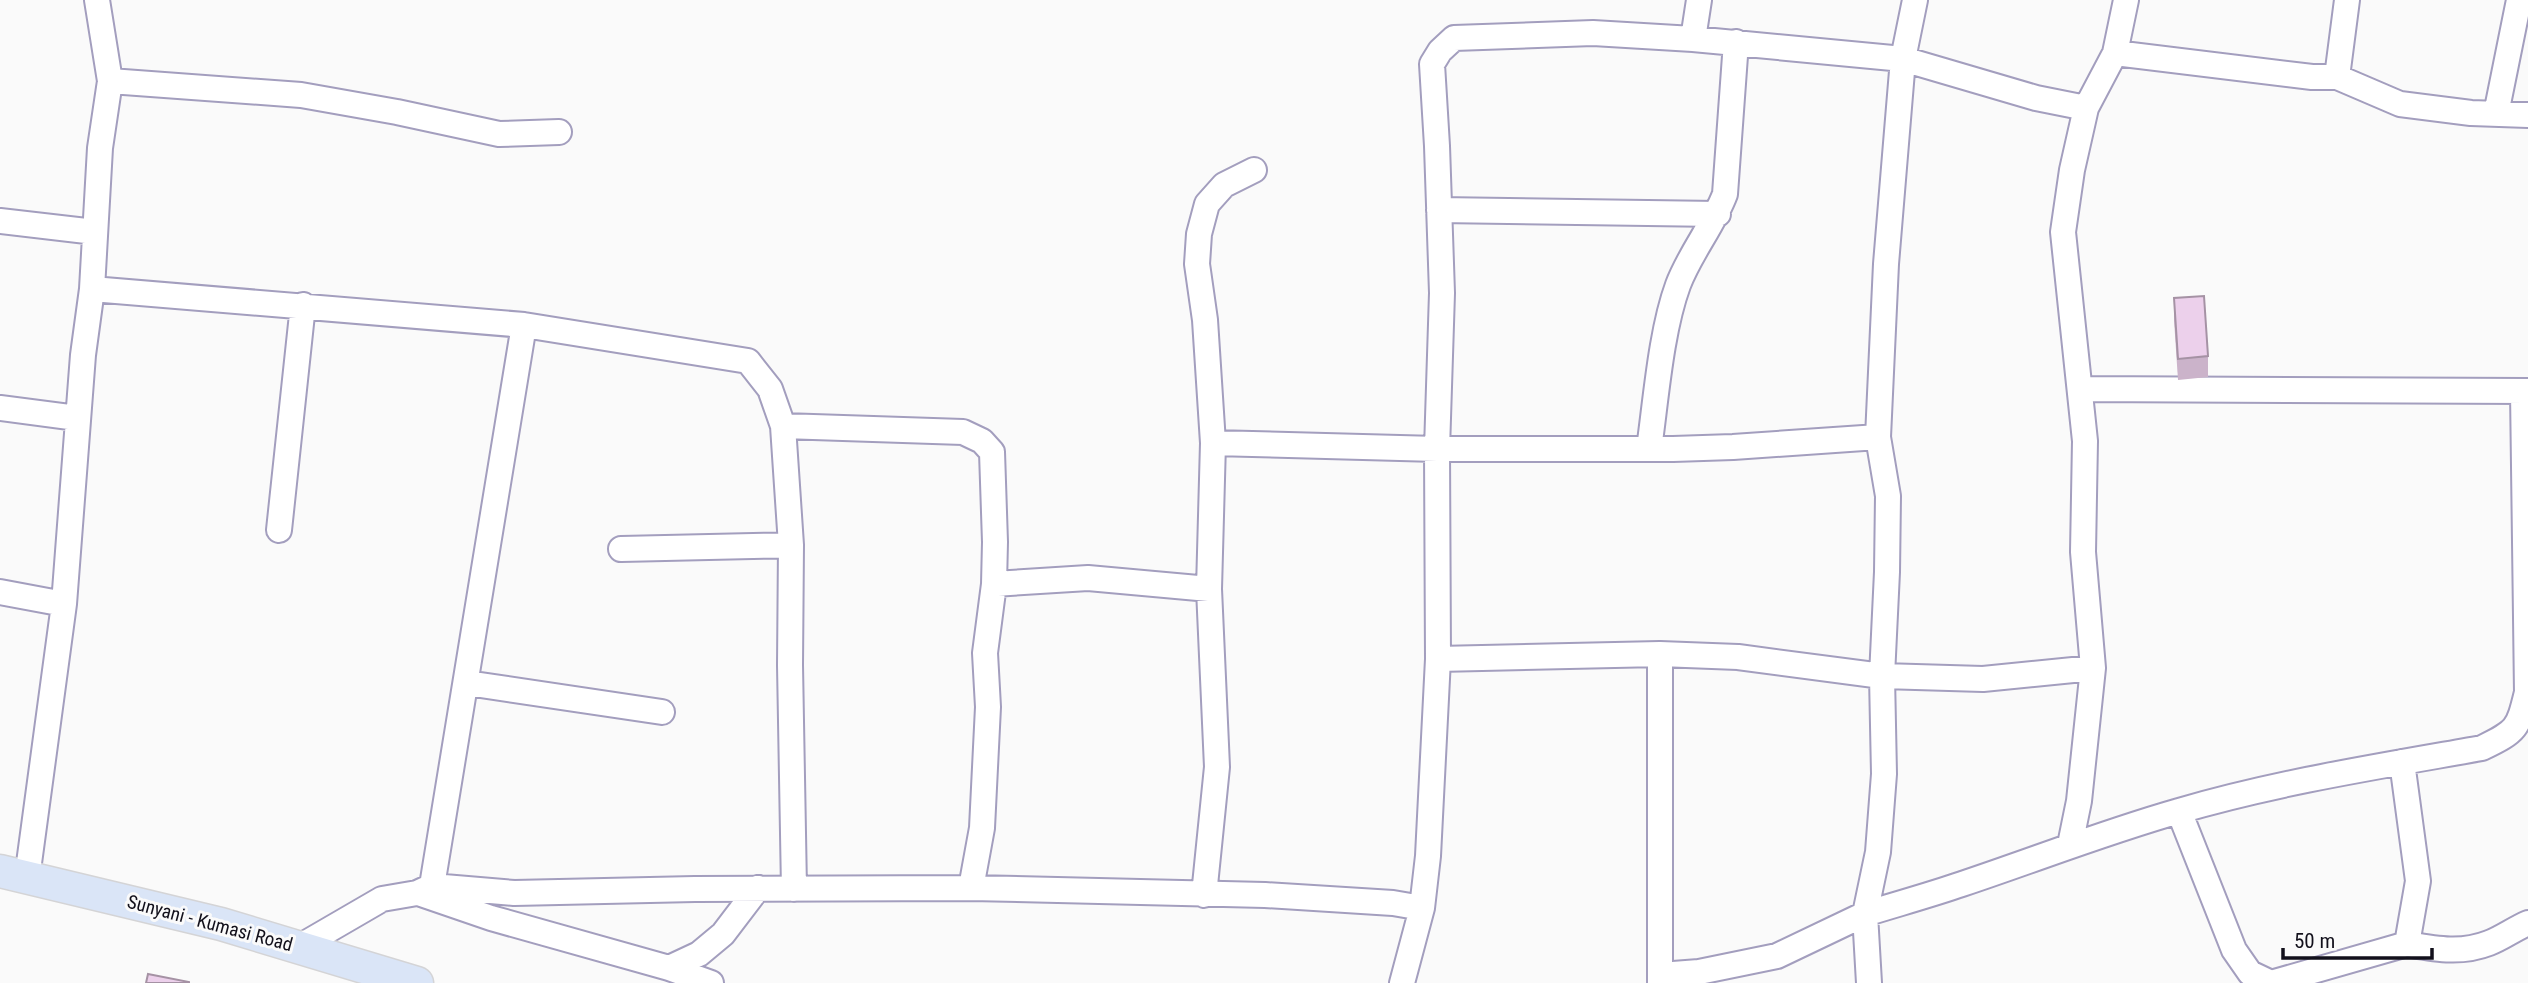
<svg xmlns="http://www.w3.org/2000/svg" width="2528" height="983" font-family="'Roboto Condensed',sans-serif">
<rect width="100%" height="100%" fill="#fafafa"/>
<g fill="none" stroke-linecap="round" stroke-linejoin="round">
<g stroke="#a39ebe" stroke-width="28">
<path id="minor" d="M1915 0 1903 59 1886 264 1878 437 1888 496 1887 572 1882 676 1983 679 2093 668
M1693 39 1699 0
M2115 53 2312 77H2337L2347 0
M2337 77 2400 104 2471 113 2528 115
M110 81 301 95 397 112 499 134 559 132
M2086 108 2115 53 2126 0
M2496 114 2519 0
M1439 210 1718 214
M0 221 95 232
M92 289 524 325 748 361 770 389 783 426 791 545 790 665 794 889
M2081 389 2528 391
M0 408 77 418
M783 426 963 432 982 441 992 452 995 542 994 584
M1213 443 1437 449H1673L1733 447 1878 437
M1649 449C1656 399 1661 331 1678 285 1690 253 1713 226 1725 194L1736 42
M279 530 303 305
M621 549 791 545
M0 592 64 604
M467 683 662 712
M2179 811 2234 950 2250 973 2271 983 2407 944 2418 881 2402 762
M27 878 64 604 83 355 92 289 100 148 110 81 97 0
M432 886 524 325
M971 888 982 828 988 707 985 653 994 584 1088 578 1209 589
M421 894 491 918 669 968
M1204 895 1217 767 1209 589 1213 443 1205 320 1197 264 1199 234 1207 204 1224 185 1254 170
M2407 944C2436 949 2461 954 2489 943 2502 938 2514 929 2528 923
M301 946 382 899 417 893 432 886 514 893 695 889 971 888 1265 895 1393 903 1422 908 1428 856 1438 659
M1660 975 1699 972 1777 956 1865 914 1878 852 1884 774 1882 676 1738 657 1660 654 1438 659 1437 449 1442 293 1437 146 1432 64 1440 51 1454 38 1593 33 1693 39 1903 59 2036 98 2086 108 2072 170 2063 232 2085 441 2083 552 2093 668 2079 801 2070 845
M711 983 669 968 699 954 723 934 758 888
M1402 983 1422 908
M1660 983V654
M1869 983 1865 914C1897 904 1930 895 1962 884 2034 860 2105 832 2179 811 2278 782 2381 766 2482 748 2517 731 2518 729 2527 692L2523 391"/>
</g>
<g stroke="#d4d4d6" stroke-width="35">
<path id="major" d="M0 871 221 924 417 983"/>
</g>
<use href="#minor" stroke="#fff" stroke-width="24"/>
<use href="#major" stroke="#dae5f7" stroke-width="32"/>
</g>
<path fill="#cbb3ca" d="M2174 298 2208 356V377L2178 380 2174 320Z"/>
<path fill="#ecd0eb" stroke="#a592a4" stroke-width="2" d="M2204 296 2208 356 2178 359 2174 298Z
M148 974 189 982V983H146Z"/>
<g text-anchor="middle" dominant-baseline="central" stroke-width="6" stroke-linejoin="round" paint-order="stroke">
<g font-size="19" fill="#12101b" stroke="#fafafa">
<text transform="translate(210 923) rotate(15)">Sunyani - Kumasi Road</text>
</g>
</g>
<path d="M2283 948v10h149v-10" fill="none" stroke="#12101b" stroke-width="3.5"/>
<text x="2294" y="948" font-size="21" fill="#12101b" stroke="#fafafa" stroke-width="5" paint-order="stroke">50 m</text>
</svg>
